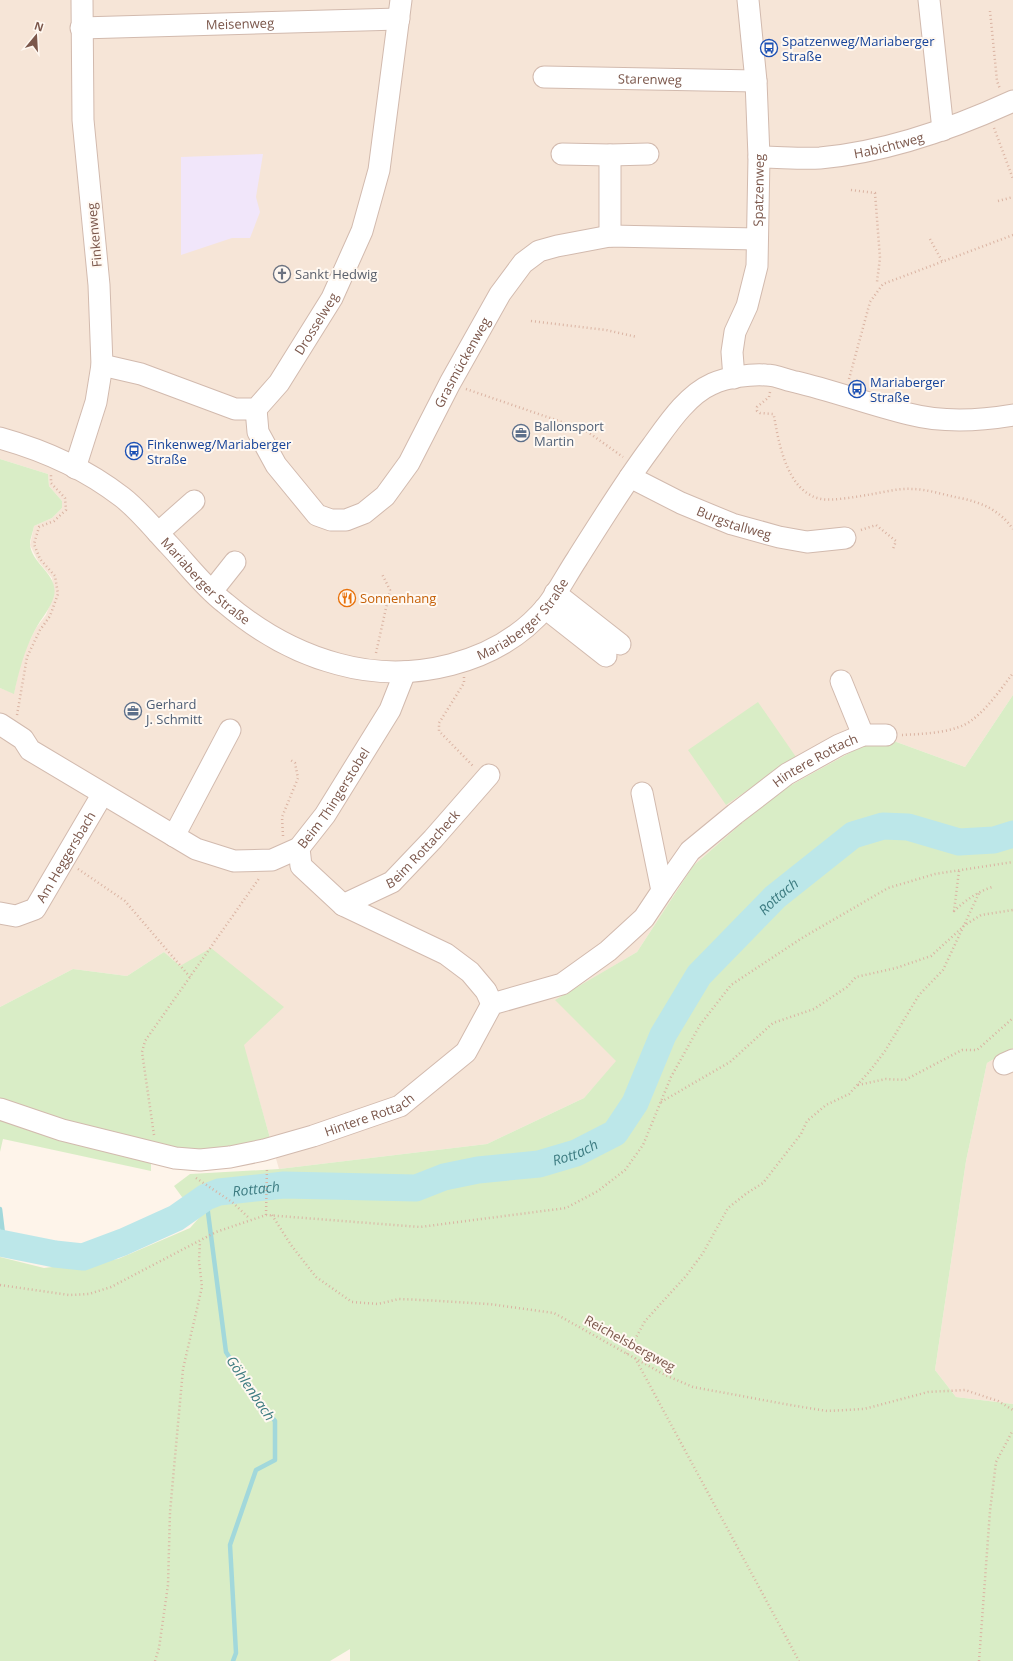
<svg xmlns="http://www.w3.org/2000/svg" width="1013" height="1661" font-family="'Open Sans',sans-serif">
<rect width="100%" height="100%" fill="#fef4ea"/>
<path fill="#f6e5d7" d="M0 0H1013V695L965 767 880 736 775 794 693 866 637 952 556 1000 617 1061 584 1098 487 1144 279 1169 243 1044 180 966 164 952 127 976 73 969 0 1007V688L14 693 22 656 36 628 46 615 54 594 52 578 38 561 30 545 34 526 52 518 62 508V501L49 486 48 474 0 459Z
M1013 1048V1404L956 1397 935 1370 966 1161 987 1063Z"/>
<path fill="#f1e6fa" d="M263 154 256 197 260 212 250 238H232L181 255V157Z"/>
<path fill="#d9edc6" d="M0 459 48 474 49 486 62 501V508L52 518 34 526C33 532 30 539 30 544 31 564 59 574 54 596 50 610 41 618 35 630 24 651 19 671 14 694L0 688Z
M1013 695V1048L987 1063 966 1161 935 1370 956 1397 1013 1404V1661H350V1649L330 1661H0V1257L44 1268 118 1259 190 1228 214 1201 182 1197 174 1186 190 1174 279 1169 487 1144 584 1098 616 1061 555 1000 637 952 693 866 775 794 880 736 965 767Z
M758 702 796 757 726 805 688 750Z
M211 948 284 1007 244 1045 270 1138 234 1147 188 1152 144 1145 0 1100V1007L73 969 127 976 164 952 180 966Z
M0 1117 151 1158V1171L3 1139 0 1152Z"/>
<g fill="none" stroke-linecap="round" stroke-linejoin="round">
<path stroke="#a2d8db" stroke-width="4.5" d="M206 1197 226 1352 248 1387 275 1421V1460L256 1470 230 1545 236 1653 233 1661
M0 1209 4 1242"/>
<path stroke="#bce7e9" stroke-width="27" id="s1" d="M0 1243 55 1254 83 1257 123 1242 176 1218 206 1197 219 1192 284 1185 416 1188 444 1177 478 1170 539 1164 576 1153 615 1133 635 1103 663 1035 699 975 775 897 853 835 883 826 908 827 959 842 994 840 1013 834"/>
<g stroke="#d2baae" stroke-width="23">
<g id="minor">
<path d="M929 0 943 130"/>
<path id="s2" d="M81 28 399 19"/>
<path id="s3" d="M544 77 756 81"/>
<path d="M562 154 610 155 648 154"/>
<path id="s4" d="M759 157C779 157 800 159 820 158 887 152 952 129 1013 101"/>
<path d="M610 236V155"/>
<path id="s5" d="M102 365 141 374 235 409H256L279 383 332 298 362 231 379 170 401 0"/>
<path id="s6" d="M734 378 732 352 735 332 747 306 757 266 759 157 756 81 748 0"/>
<path id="s7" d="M256 409 258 432 276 465 317 515 331 520H346L364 513 385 496 409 463 450 383 500 294 523 263 539 251 557 246 610 236 757 239"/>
<path id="s8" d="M0 438C43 450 86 469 122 497 139 510 154 529 169 545 187 564 204 587 225 603 258 631 296 653 338 664 410 684 498 665 547 606 558 592 567 574 577 559 601 521 625 482 652 446 668 424 687 395 712 384 727 377 750 374 766 375 776 375 786 380 796 382 834 391 871 405 909 414 944 423 978 421 1013 415"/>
<path d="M75 468 96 402 102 365 99 285 83 120 82 0"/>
<path id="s9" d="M630 477 681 503 732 524 779 537 807 542 845 538"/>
<path d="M158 533 194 501"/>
<path d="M212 591 235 562"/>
<path d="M555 593 620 644"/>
<path d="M545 608 606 656"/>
<path d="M841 681 863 735"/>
<path id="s10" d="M0 724 23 739 30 750 196 849 234 861 272 860 299 848 325 815 390 710 405 672"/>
<path d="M174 836 230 730"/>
<path d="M299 848 301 866 343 905 446 954 470 972 486 991 492 1004"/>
<path id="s11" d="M662 891 690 851 735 814 787 774 839 745 863 735H886"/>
<path id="s12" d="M343 905 392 882 433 839 489 775"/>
<path id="s13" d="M0 913 16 916 35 909 102 795"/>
<path d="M1004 1064 1013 1060"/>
<path id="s14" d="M0 1109 62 1130 175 1158 200 1160 230 1157 264 1150 313 1136 400 1106 466 1052 492 1004 562 984 608 951 644 918 662 891 642 793"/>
</g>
</g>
<path stroke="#dab3a2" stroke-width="2.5" stroke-dasharray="1 3" stroke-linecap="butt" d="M990 11 997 81 1000 89
M994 128 1013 179
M851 190 875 193 880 258 877 282
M998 201 1013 197
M930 239 942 261
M531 321 606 330 637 337
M849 379 870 302 883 284 1013 235
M466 389 585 430 623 457
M770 392 769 397 757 407V411L760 413 773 414 774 416C779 444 787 492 821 499 832 501 855 497 867 495 881 493 897 488 912 489 927 489 944 495 960 498 983 503 999 510 1013 529
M861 530 876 525 896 541 893 549
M376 653 390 590 382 574
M464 677V683L439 723V731L474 767
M17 715 27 657 40 630 50 616 58 594 55 576 40 559 34 544 39 527 54 521 66 510 65 498 51 483V475
M902 735C922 734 956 733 972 720 988 708 1001 689 1013 673
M283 836 282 817 298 778 295 763 289 759
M78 869 125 901 190 977
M959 871 954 911C966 900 977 892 992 887
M858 1085 886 1079 905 1080 962 1050H977L1013 1018
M661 1102 730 1062 773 1023 814 1009 847 987 856 977 896 968 931 956 965 925 981 915 1013 910
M154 1135 142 1052 145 1041 260 877
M196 1178 232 1202 250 1219
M266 1215 267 1167
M272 1215 291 1245 316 1277 352 1302 378 1304 399 1299 422 1300 489 1304 554 1313 665 1375 693 1387 790 1405 827 1411 864 1409 928 1392 965 1390 998 1401 1013 1410
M0 1285 69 1295 89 1294 111 1287 216 1232 266 1215 420 1227 566 1208 598 1191 625 1170 643 1145 671 1077 700 1025 731 985 802 938 888 888 935 874 1013 862
M627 1354 645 1321 686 1276 703 1253 728 1208 747 1193 763 1183 801 1134 807 1121 826 1105 849 1094 869 1072 885 1051 919 995 943 970 980 891
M635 1358 799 1661
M155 1661 159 1648 168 1585 170 1512 183 1369 202 1287 199 1261 200 1241
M979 1661 990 1511 996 1462 1013 1430"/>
<use href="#minor" stroke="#fff" stroke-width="21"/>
</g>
<defs>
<g id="bus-ring" transform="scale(0.9)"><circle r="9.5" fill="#fff8f1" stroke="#1a4fb4" stroke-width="1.5"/><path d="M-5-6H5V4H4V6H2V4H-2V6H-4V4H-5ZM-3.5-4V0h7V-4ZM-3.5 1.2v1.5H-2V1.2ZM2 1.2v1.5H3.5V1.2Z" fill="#1a4fb4"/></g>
<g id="church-ring" transform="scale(0.9)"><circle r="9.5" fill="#fff8f1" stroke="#6b7280" stroke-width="1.5"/><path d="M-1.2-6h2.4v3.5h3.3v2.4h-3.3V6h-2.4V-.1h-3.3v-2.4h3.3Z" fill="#6b7280"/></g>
<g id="office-ring" transform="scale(0.9)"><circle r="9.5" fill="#fff8f1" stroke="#5c6f8a" stroke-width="1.5"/><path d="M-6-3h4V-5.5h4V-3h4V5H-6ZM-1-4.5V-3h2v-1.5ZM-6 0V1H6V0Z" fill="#5c6f8a"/></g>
<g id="restaurant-ring" transform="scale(0.9)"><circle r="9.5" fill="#fff8f1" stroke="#e8710a" stroke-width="1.5"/><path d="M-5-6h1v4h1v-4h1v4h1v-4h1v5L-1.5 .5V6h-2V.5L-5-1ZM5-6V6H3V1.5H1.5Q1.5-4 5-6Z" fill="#e8710a"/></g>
</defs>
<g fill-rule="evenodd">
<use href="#bus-ring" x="769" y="48"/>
<use href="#church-ring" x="282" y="274"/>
<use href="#bus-ring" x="857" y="389"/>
<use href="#office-ring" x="521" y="433"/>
<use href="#bus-ring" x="134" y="451"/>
<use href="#restaurant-ring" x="347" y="598"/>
<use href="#office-ring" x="133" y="711"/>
</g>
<g text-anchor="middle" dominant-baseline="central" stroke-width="4" stroke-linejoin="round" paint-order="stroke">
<g font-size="13" fill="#7b574b" stroke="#fff8f1">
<text stroke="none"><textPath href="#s2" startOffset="159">Meisenweg</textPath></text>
<text stroke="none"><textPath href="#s3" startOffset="106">Starenweg</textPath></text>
<text stroke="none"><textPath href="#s4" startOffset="131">Habichtweg</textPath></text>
<text stroke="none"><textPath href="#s6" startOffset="192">Spatzenweg</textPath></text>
<text transform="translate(94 235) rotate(-95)">Finkenweg</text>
<text stroke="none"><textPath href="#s5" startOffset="266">Drosselweg</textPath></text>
<text stroke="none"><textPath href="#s7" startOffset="356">Grasmückenweg</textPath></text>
<text stroke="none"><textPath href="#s9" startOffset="114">Burgstallweg</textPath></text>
<text stroke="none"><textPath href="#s8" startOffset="255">Mariaberger Straße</textPath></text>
<text stroke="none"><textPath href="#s8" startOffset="615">Mariaberger Straße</textPath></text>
<text stroke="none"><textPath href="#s11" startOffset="204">Hintere Rottach</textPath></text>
<text stroke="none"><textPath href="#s10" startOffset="402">Beim Thingerstobel</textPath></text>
<text stroke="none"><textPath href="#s12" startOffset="99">Beim Rottacheck</textPath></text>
<text stroke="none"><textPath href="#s13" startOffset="97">Am Heggersbach</textPath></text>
<text stroke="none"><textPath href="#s14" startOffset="383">Hintere Rottach</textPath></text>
<text transform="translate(630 1343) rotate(29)">Reichelsbergweg</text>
</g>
<g font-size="13" fill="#164399" stroke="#fff8f1" text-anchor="start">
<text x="782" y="41">Spatzenweg/Mariaberger<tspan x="782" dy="15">Straße</tspan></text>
<text x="870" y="382">Mariaberger<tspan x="870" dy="15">Straße</tspan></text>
<text x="147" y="444">Finkenweg/Mariaberger<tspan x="147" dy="15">Straße</tspan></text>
</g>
<g font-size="13" fill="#5b616d" stroke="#fff8f1" text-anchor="start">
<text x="295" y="274">Sankt Hedwig</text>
</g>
<g font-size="13" fill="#4e5e75" stroke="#fff8f1" text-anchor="start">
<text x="534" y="426">Ballonsport<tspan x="534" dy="15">Martin</tspan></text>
<text x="146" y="704">Gerhard<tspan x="146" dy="15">J. Schmitt</tspan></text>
</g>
<g font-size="13" fill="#c56008" stroke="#fff8f1" text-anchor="start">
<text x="360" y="598">Sonnenhang</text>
</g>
<g font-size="14" font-style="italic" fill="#3c7b80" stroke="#fff8f1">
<text stroke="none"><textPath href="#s1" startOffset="933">Rottach</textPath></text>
<text stroke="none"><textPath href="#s1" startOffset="597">Rottach</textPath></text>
<text stroke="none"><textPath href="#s1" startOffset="273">Rottach</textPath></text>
<text transform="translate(251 1388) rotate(56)">Göhlenbach</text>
</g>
</g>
<g transform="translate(36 36) rotate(18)" stroke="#fff8f1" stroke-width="3" paint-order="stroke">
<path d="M0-3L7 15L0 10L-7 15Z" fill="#7b574b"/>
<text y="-6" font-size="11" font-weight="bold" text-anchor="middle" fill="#7b574b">N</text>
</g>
</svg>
